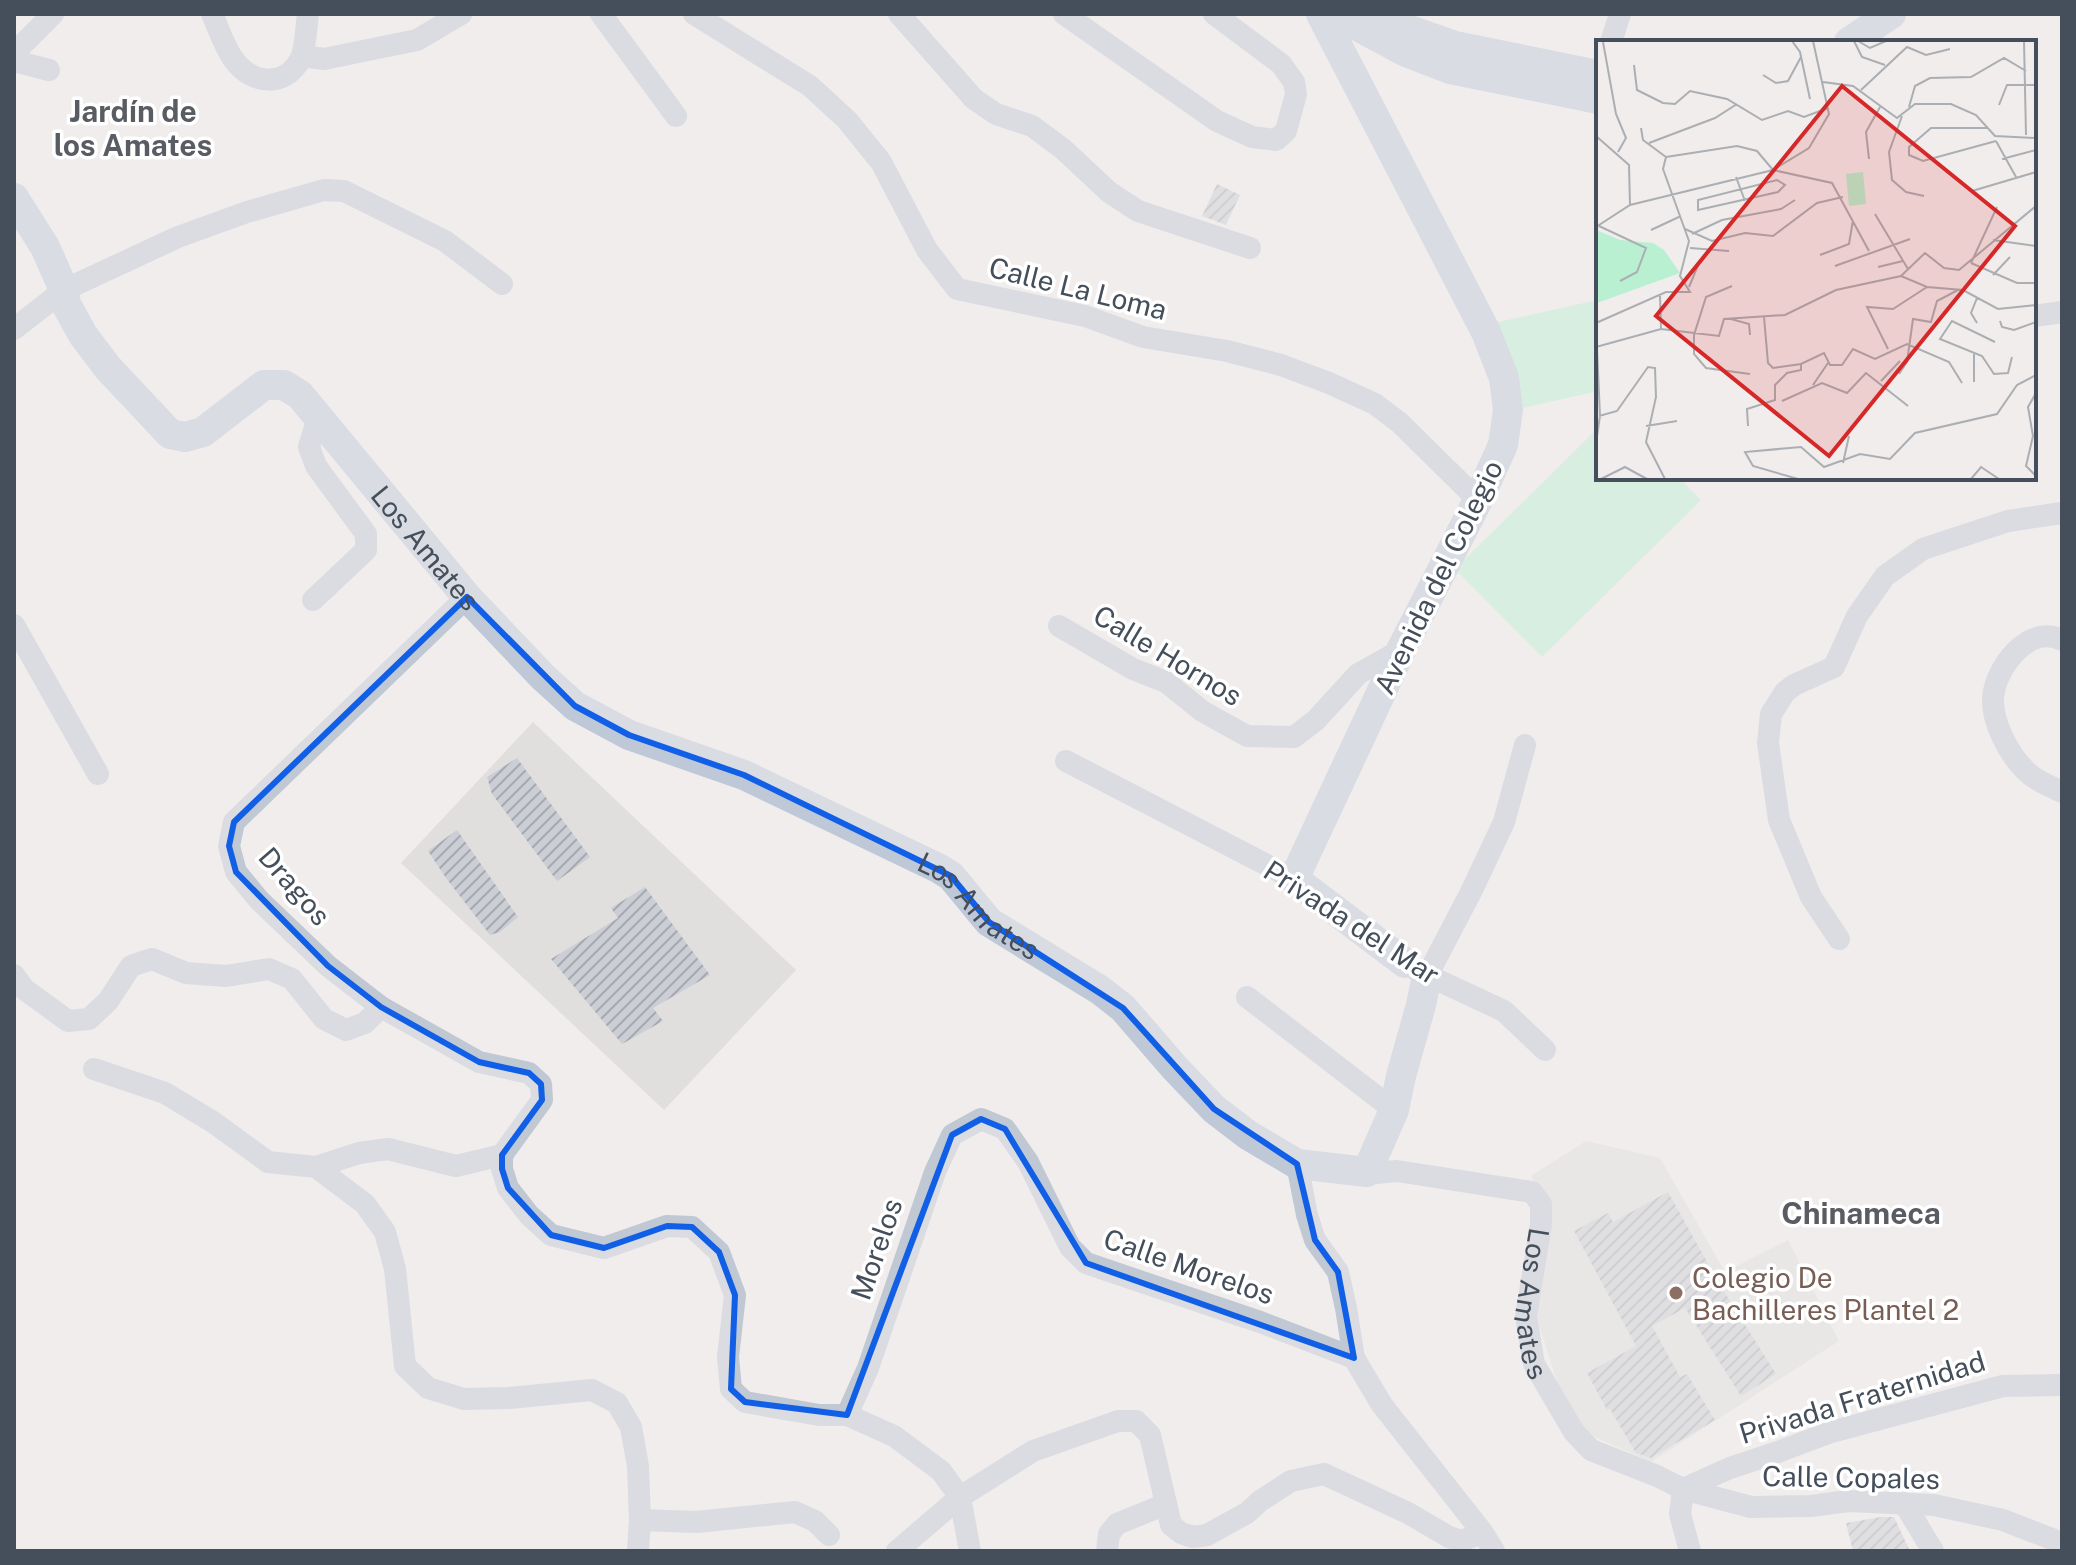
<svg xmlns="http://www.w3.org/2000/svg" width="2076" height="1565" font-family="'Public Sans',sans-serif">
<defs>
<pattern id="building-hatch" width="6" height="6" patternUnits="userSpaceOnUse" patternTransform="scale(2)"><rect width="6" height="6" fill="#cbced5"/><path d="M-1 1l2-2M0 6l6-6M5 7l2-2" fill="none" stroke="#a6aab0"/></pattern>
</defs>
<rect width="100%" height="100%" fill="#f0edec"/>
<path fill="#e1dede" d="M533 722 796 970 664 1110 401 863Z
M1586 1141 1660 1158 1725 1272 1788 1240 1839 1341 1651 1462 1586 1433 1559 1387 1535 1313 1549 1209 1531 1176Z"/>
<path fill="#b8f0d1" d="M1598 300V391L1514 410 1494 323Z
M1598 428V478H1679L1701 500 1542 657 1455 569Z"/>
<path fill="url(#building-hatch)" d="M1217 184 1240 195 1226 225 1202 216Z
M517 758 590 857 557 881 492 794 487 777Z
M457 830 518 917 500 932 490 935 446 878 428 851Z
M645 887 710 975 653 1008 663 1021 622 1044 551 959 618 918 611 908Z
M1668 1192 1720 1285 1776 1374 1741 1396 1685 1308 1652 1326 1680 1377 1687 1374 1715 1420 1651 1458 1636 1453 1610 1409 1607 1410 1587 1373 1636 1346 1574 1231 1608 1213 1613 1222Z
M1881 1517H1894L1910 1551H1853L1846 1523Z"/>
<g fill="none" stroke-linecap="round" stroke-linejoin="round">
<g stroke="#bfc8d3" stroke-width="22">
<path d="M212 14C219 29 224 47 234 60 252 85 286 88 301 58 306 46 306 27 308 14"/>
<path d="M601 14 676 116"/>
<path d="M694 14 810 86 847 120 881 162 927 250 957 289 1085 316 1143 337 1227 351 1281 365 1329 383 1375 404 1400 423 1478 500"/>
<path d="M899 14 974 99 996 114 1032 126 1063 149 1109 192 1138 211 1250 248"/>
<path d="M1064 14 1217 121 1252 137 1276 140 1286 131 1296 94 1294 82 1281 64 1214 14"/>
<path d="M1611 42 1620 14"/>
<path d="M14 53 53 14"/>
<path d="M302 56 324 59 417 40 461 14"/>
<path d="M14 61 49 70"/>
<path d="M2034 316 2062 312"/>
<path d="M14 329 64 290 178 237 247 212 324 190 344 191 445 241 502 284"/>
<path d="M467 597 234 822 229 846 236 872 259 900 328 966 381 1007 479 1062 529 1073 541 1084 542 1100 502 1155V1169L508 1188 529 1215 551 1235 604 1248 667 1226 692 1227 719 1252 735 1295 728 1357 731 1389 745 1402 819 1415H847L894 1436 941 1471 960 1497 970 1551"/>
<path d="M313 600 366 550V534L316 466 309 447 318 417"/>
<path d="M14 625 98 774"/>
<path d="M1059 626 1133 669 1166 682 1202 711 1247 736 1294 737 1316 720 1358 674 1401 650"/>
<path d="M2062 640C2029 623 1995 668 1993 698 1992 722 2008 753 2025 770 2034 780 2050 786 2062 792"/>
<path d="M1066 761 1294 879"/>
<path d="M1839 939 1811 897 1779 820 1768 743 1771 714 1785 692 1794 685 1834 667 1857 616 1885 576 1923 549 2008 521 2062 513"/>
<path d="M1416 970 1504 1011 1545 1050"/>
<path d="M14 975 24 989 68 1021 89 1019 108 1001 131 966 152 959 186 973 226 976 269 969 292 979 324 1019 346 1030 365 1023 381 1007"/>
<path d="M1427 976 1471 892 1504 822 1525 745"/>
<path d="M1247 997 1394 1110"/>
<path d="M94 1069 165 1093 213 1122 268 1162 316 1167 365 1204 385 1232 395 1269 405 1366 428 1388 464 1399 509 1398 592 1390 617 1403 631 1427 638 1466 640 1520 638 1551"/>
<path d="M1297 1164 1307 1215 1315 1240 1338 1272 1346 1308 1354 1358 1382 1405 1483 1533 1494 1551"/>
<path d="M316 1167 359 1153 388 1149 456 1166 502 1155"/>
<path id="s1" d="M1367 1172 1376 1173 1397 1171 1532 1192 1541 1204V1224L1526 1316 1534 1364 1574 1432 1591 1450 1657 1476 1683 1489 1751 1507 1811 1506 1848 1501 1934 1505 2003 1520 2062 1543"/>
<path d="M847 1415 868 1368 935 1172 952 1135 981 1119 1005 1129 1028 1162 1070 1247 1086 1263 1260 1322 1354 1358"/>
<path d="M1683 1489 1730 1468 1775 1453 1831 1432 2003 1386 2062 1385"/>
<path d="M1683 1489 1680 1514 1690 1551"/>
<path d="M1904 1503 1933 1551"/>
<path d="M640 1520 696 1522 795 1512 815 1521 829 1535"/>
<path d="M897 1551 960 1497 1033 1451 1118 1421H1136L1150 1435 1171 1525 1181 1533 1193 1537 1207 1535 1247 1513 1260 1501 1291 1481 1324 1474 1408 1513 1449 1537 1461 1541 1483 1533"/>
<path d="M1107 1551 1109 1534 1117 1524 1166 1504"/>
</g>
<g stroke="#bec8d7" stroke-width="30">
<path d="M1321 14 1486 332 1504 378 1508 410 1503 445 1478 500 1401 650 1294 879 1405 963"/>
<path d="M1339 14 1363 29 1406 52 1450 69 1598 99"/>
<path d="M1380 14 1412 31 1455 46 1598 75"/>
<path d="M1849 42 1891 14"/>
<path id="s2" d="M14 198 45 247 64 290 66 304 83 335 108 368 170 434 185 437 203 432 264 385H284L300 395 467 597 543 677 575 706 629 735 744 775 938 868 951 876 989 922 1100 990 1123 1008 1174 1067 1214 1109 1248 1135 1297 1164 1367 1172 1394 1110 1401 1076 1421 1005 1427 976"/>
</g>
</g>
<path d="M0 0H2076V1565H0ZM467 597 575 706 629 735 744 775 951 876 989 922 1123 1008 1214 1109 1297 1164 1315 1240 1338 1272 1354 1358 1086 1263 1005 1129 981 1119 952 1135 847 1415 745 1402 731 1389 735 1295 719 1252 692 1227 667 1226 604 1248 551 1235 508 1188 502 1169V1155L542 1100 541 1084 529 1073 479 1062 381 1007 328 966 236 872 229 846 234 822Z" fill="#f0edec" fill-opacity=".55" fill-rule="evenodd"/>
<path fill="none" stroke="#105fe6" stroke-width="6" stroke-linejoin="round" d="M467 597 575 706 629 735 744 775 951 876 989 922 1123 1008 1214 1109 1297 1164 1315 1240 1338 1272 1354 1358 1086 1263 1005 1129 981 1119 952 1135 847 1415 745 1402 731 1389 735 1295 719 1252 692 1227 667 1226 604 1248 551 1235 508 1188 502 1169V1155L542 1100 541 1084 529 1073 479 1062 381 1007 328 966 236 872 229 846 234 822Z"/>
<circle fill="#8d6e63" stroke="#fff" stroke-width="3" cx="1676" cy="1293" r="8"/>
<g text-anchor="middle" dominant-baseline="central" stroke-width="7" stroke-linejoin="round" paint-order="stroke">
<g font-size="28" fill="#444f5b" stroke="#fff">
<text transform="translate(1078 288) rotate(14)">Calle La Loma</text>
<text stroke="none"><textPath href="#s2" startOffset="634">Los Amates</textPath></text>
<text transform="translate(1438 577) rotate(-64)">Avenida del Colegio</text>
<text transform="translate(1168 655) rotate(31)">Calle Hornos</text>
<text transform="translate(295 886) rotate(49)">Dragos</text>
<text stroke="none"><textPath href="#s2" startOffset="1306">Los Amates</textPath></text>
<text transform="translate(1352 922) rotate(33)">Privada del Mar</text>
<text transform="translate(876 1249) rotate(-71)">Morelos</text>
<text transform="translate(1189 1266) rotate(19)">Calle Morelos</text>
<text stroke="none"><textPath href="#s1" startOffset="282">Los Amates</textPath></text>
<text transform="translate(1862 1397) rotate(-17)">Privada Fraternidad</text>
<text transform="translate(1851 1477) rotate(1)">Calle Copales</text>
</g>
<g font-size="28" fill="#785e54" stroke="#fff" text-anchor="start">
<text x="1692" y="1277">Colegio De<tspan x="1692" dy="32">Bachilleres Plantel 2</tspan></text>
</g>
<g font-size="30" font-weight="bold" fill="#595c62" stroke="#fff">
<text x="133" y="111">Jardín de<tspan x="133" dy="34">los Amates</tspan></text>
<text x="1861" y="1213">Chinameca</text>
</g>
</g>
<g transform="translate(1596 40)">
<rect width="440" height="440" fill="#f0edec"/>
<path d="M0 190 24 200 57 203 68 210 84 233 1 263Z" fill="#b8f0d1"/>
<path d="M267 132 270 164 253 166 250 134Z" fill="#b8f0d1"/>
<path fill="none" stroke="#abaeb2" stroke-width="2" d="M196 1 204 12 214 59M258 1 266 17 289 25M262 1 274 8 290 1M428 1 430 95M7 2 20 74 30 98 22 112M38 25 41 50 67 63 79 64 94 51 131 59 166 80 192 71 208 77 232 68M167 35 180 43 192 41 205 17M227 42 257 46 301 78 319 64H355L380 75 399 96 440 98M265 50 311 7 330 15 354 9M403 65 411 45H440M313 67 319 46 334 38 375 37 408 18 430 31M306 76 293 112 296 140 310 152 328 156M45 88 47 100 70 117M391 88H335L313 107V115L327 121 400 101M0 96 33 125 34 165M400 101 420 137M53 103 119 78 141 64M70 117 141 106 161 111 177 130 236 143 273 211M273 119 270 92 284 67M406 119 440 110M140 137 149 161M181 140 189 145 182 152 102 170V160ZM376 151 440 132M279 174 312 229M3 186 50 208 41 232 24 241M0 187 34 165 177 130 213 108 233 74 217 1M89 189 116 201 149 193 177 196 221 163 247 157M55 190 85 176M96 194 126 180 185 169 199 160M397 200 440 206M94 208 133 211M224 215 253 204 257 180M375 223 421 243H440M375 223 401 167M239 226 314 199M282 227 307 221M397 235 414 217M305 236 331 247 367 250 402 269 440 265M136 246 110 257 98 295V314L110 328 154 334M93 247 103 223M64 256 65 289M168 277 172 323 177 328 205 324 228 313 234 325H246L257 309 279 319 311 304 353 322 366 343M135 279 153 284 154 295M404 281 406 287 418 290 440 282M0 283 70 252H94L84 236 93 201 67 129 70 117M381 283 375 273 381 258M0 286 4 376 0 403M399 302 356 281 344 299 386 316 398 334 412 333 416 317M0 307 65 289 123 296 128 279 189 275 240 250 305 236 329 213 348 228 363 230 440 166M292 309 271 267 297 269 331 247M378 312V342M303 334 311 322 317 279 335 282 341 261 362 250M285 341 304 321M217 345 232 323M440 353 432 367 437 396 430 426 440 436M186 361 226 343 251 353 270 333 312 366M3 376 21 371 52 327 59 328 60 357 50 402 69 439M50 386 81 381M152 386 151 369 179 360V345L191 333 205 330V324M247 423 253 396M5 439 29 427 51 439M202 439 157 426 149 412 205 407 228 427 264 414 294 419 319 393 401 374 421 345 440 335M375 439 385 427 403 439"/>
<path fill="#d62828" fill-opacity="0.15" stroke="#d62828" stroke-width="4" d="M246 46 419 186 233 416 60 276Z"/>
<rect width="440" height="440" fill="none" stroke="#444f5b" stroke-width="4"/>
</g>
<rect width="2076" height="1565" fill="none" stroke="#444f5b" stroke-width="32"/>
</svg>
